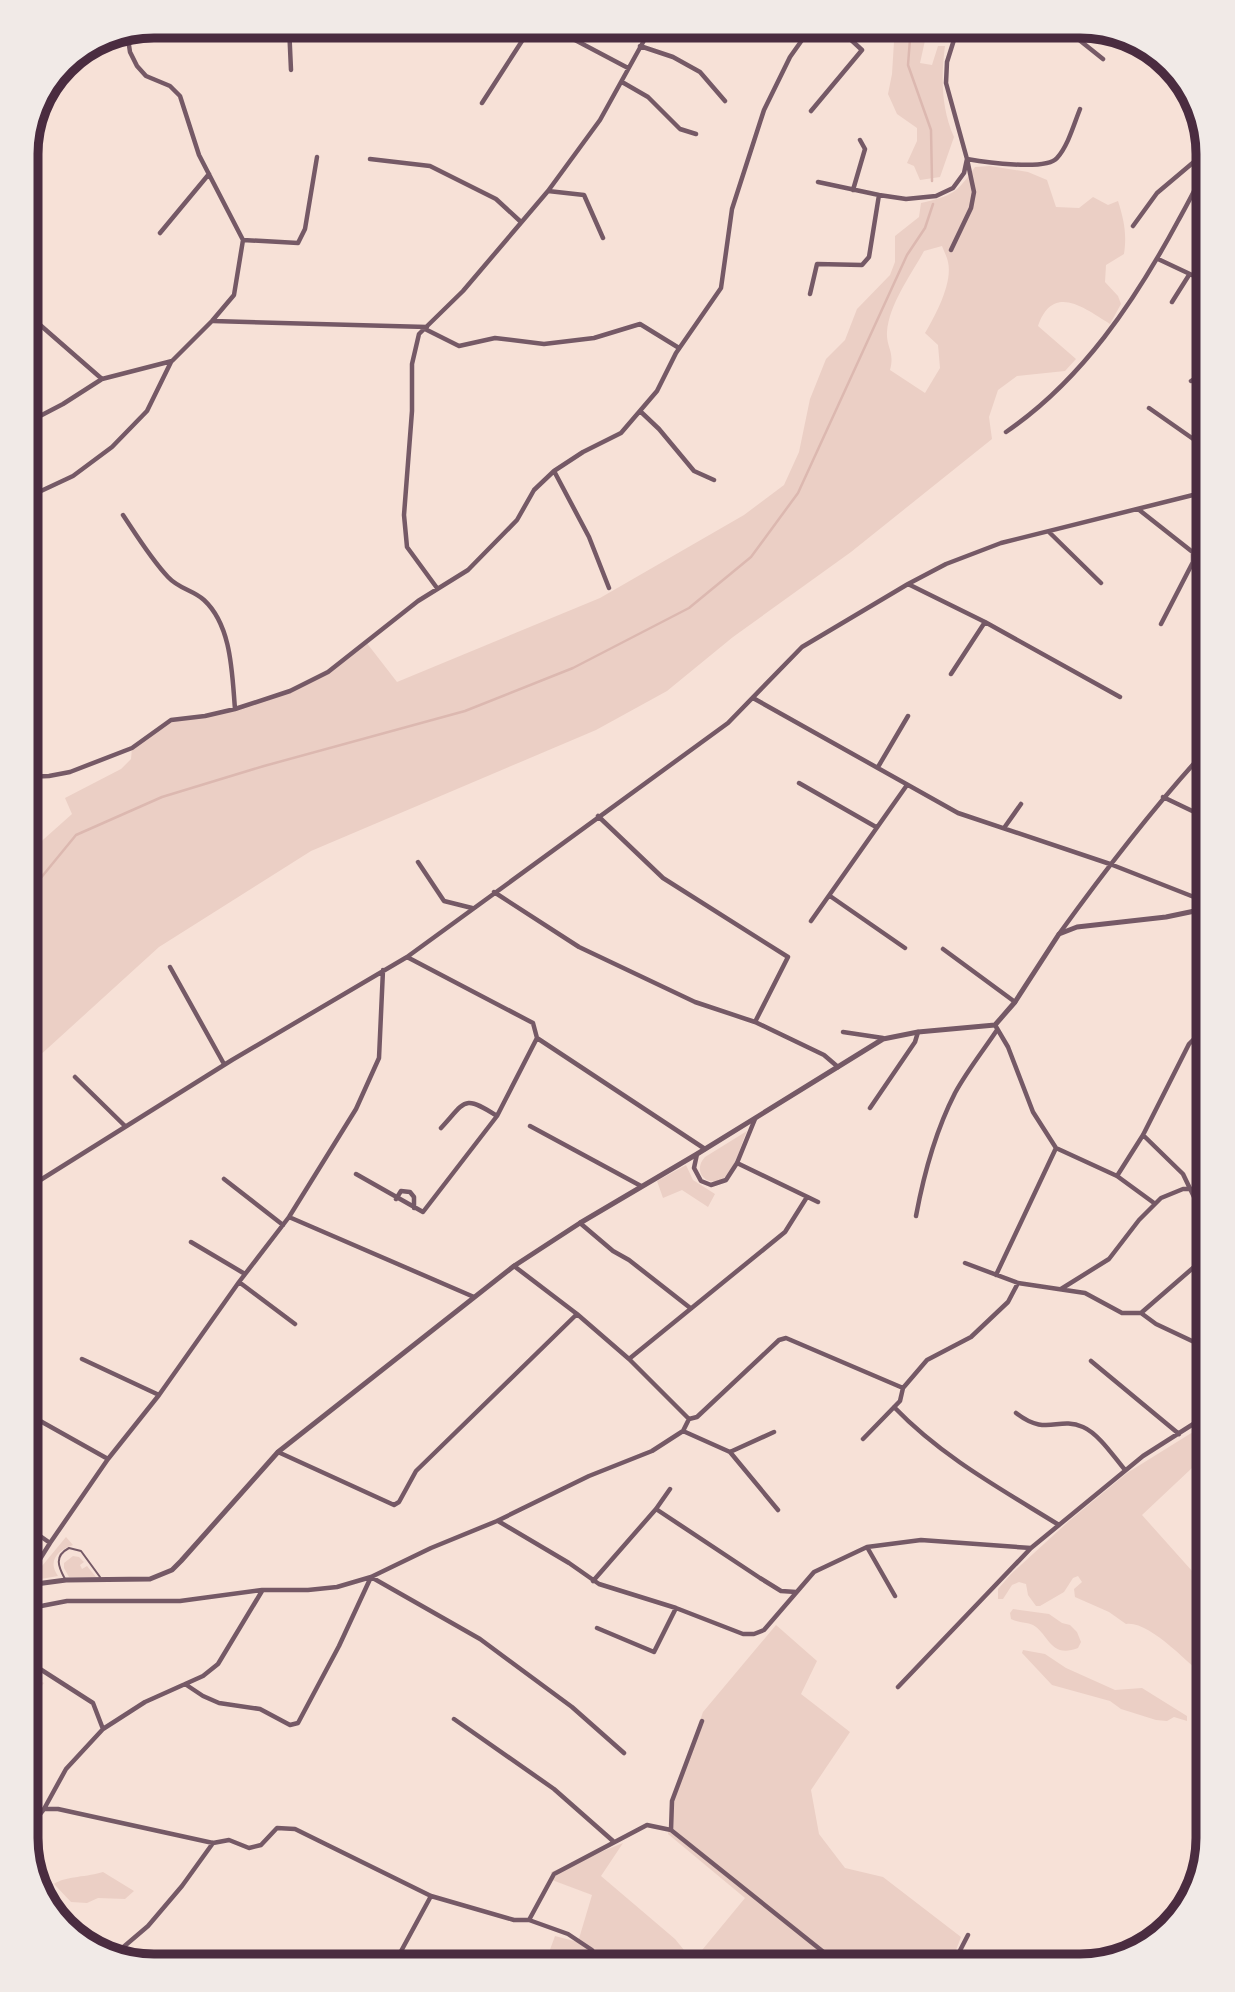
<svg xmlns="http://www.w3.org/2000/svg" width="1235" height="1992" font-family="'Asap Condensed',sans-serif">
<rect width="100%" height="100%" fill="#f7e1d7"/>
<path fill="#ebcfc5" fill-rule="evenodd" d="M895 26 923 27 926 36 920 63 932 65 938 46H945C941 77 941 108 954 137L940 177 920 180 914 166 907 163 917 141V128L897 114 888 94 892 74Z
M990 166 1028 172 1047 180 1056 207 1079 208 1093 197 1108 205 1118 201C1124 220 1127 234 1124 254L1106 265 1105 282 1118 296 1121 304 1110 324C1084 308 1053 283 1038 326L1076 359 1065 371 1017 376 998 390 989 417 992 439 851 552 733 637 667 691 596 730 311 851 159 947 26 1068V855L72 814 65 798 121 769 131 759 132 748 171 720 205 716 290 691 328 672 366 642 397 682 600 598 744 515 784 485 799 452 810 399 826 359 845 340 857 309 890 275 895 262V236L919 217 921 203C952 196 957 193 975 167ZM942 246C944 251 947 257 948 262 953 283 935 316 925 333L938 345 940 368 925 393 890 370C895 352 886 347 887 332 889 304 911 275 924 251Z
M747 1131C741 1144 736 1166 726 1176 711 1191 690 1173 705 1157Z
M686 1165 693 1180 715 1194 708 1207 682 1190 663 1198 657 1181Z
M1209 1422V1452L1142 1515 1209 1590V1681C1190 1665 1149 1620 1126 1624L1109 1612 1075 1597 1074 1589 1082 1582 1078 1576 1073 1578 1064 1592 1040 1606H1036L1028 1595 1026 1584 1019 1582 1012 1585 1003 1599H998V1589L1011 1574 1069 1521 1127 1473Z
M66 1537 73 1545C58 1550 47 1561 58 1576L41 1579 37 1576V1572Z
M73 1556 79 1557 84 1562 80 1565 82 1569 87 1566 96 1577H69L64 1568V1563Z
M1013 1609 1049 1614 1062 1623 1070 1625 1077 1632 1081 1642 1078 1648C1050 1659 1049 1634 1033 1625 1026 1622 1018 1623 1011 1619L1010 1613Z
M776 1625 817 1661 801 1694 850 1732 811 1790 819 1834 845 1868 883 1877 961 1937 950 1966H544L555 1936 578 1942 592 1895 552 1880 551 1872 623 1843 601 1876 675 1939 693 1961 745 1898 668 1834 673 1800 703 1712Z
M1023 1650 1045 1654 1066 1668 1115 1690 1142 1688 1187 1716V1721L1174 1717 1167 1721 1156 1720 1121 1709 1110 1701 1052 1685 1022 1653Z
M26 1673 44 1683 38 1691 42 1724 36 1731 26 1728V1693L28 1685 26 1683Z
M103 1872 134 1891 125 1899 98 1898 87 1903 71 1902 54 1884C65 1876 89 1877 103 1872Z"/>
<g fill="none" stroke-linecap="round" stroke-linejoin="round">
<path stroke="#dcb8b0" stroke-width="2.5" d="M911 26 908 65 931 130 932 181
M26 896 76 835 162 797 264 766 465 711 573 668 689 608 751 557 798 493 907 255 925 228 933 204"/>
<path stroke="#755966" stroke-width="2" d="M65 1579C58 1566 54 1556 69 1548L81 1551 100 1577"/>
<path stroke="#755966" stroke-width="4.5" d="M289 26 291 70
M531 26 546 35 575 40 628 68
M1063 27 1103 59
M640 46 673 57 700 72 725 101
M622 82 648 97 680 129 696 134
M482 103 531 27
M811 111 862 50 836 26
M370 159 430 166 496 199 521 222
M818 182 879 195
M853 190 865 149 860 140
M548 191 584 195 603 238
M1133 226 1157 193 1208 150
M160 233 209 174
M243 240 298 243 305 229 317 157
M951 250 971 208 974 192 967 159C984 162 1046 171 1057 158 1068 146 1074 124 1080 109
M1158 259 1209 283
M810 294 817 264 862 265 869 257 879 195 906 199 936 196 953 188 964 173 967 159 946 83 947 62 958 27
M1172 302 1189 275
M213 321 427 327
M39 324 102 379
M425 329 459 346 495 338 544 344 594 338 640 324 679 348
M1191 381 1209 369
M1149 408 1209 450
M640 411 659 429 694 471 714 480
M26 419 40 416 63 404 102 379 172 361 212 321 234 295 243 240 199 155 180 96 170 86 146 76 137 66 130 52 127 32
M1006 432C1082 380 1135 301 1178 221 1189 201 1201 180 1209 158
M554 471 589 537 609 588
M26 498 73 476 112 447 147 411 171 362
M1138 509 1209 565
M123 515C137 536 151 559 168 577 179 589 193 590 204 600 232 626 232 674 235 709
M1049 532 1101 583
M908 584 985 622 1120 697
M437 588 407 547 404 515 412 411V364L419 334 463 291 548 191 600 120 652 26
M1161 624 1193 562V554
M951 674 985 622
M753 698 958 813 1110 864 1194 897
M878 767 908 716
M26 777 49 776 70 772 132 748 171 720 205 716 235 709 290 691 328 672 418 601 468 570 517 520 534 490 554 471 583 452 621 433 657 391 676 353 721 288 732 209 764 110 790 57 812 26
M799 783 876 827
M1163 797 1209 819
M598 816 663 878 788 957 755 1022
M1004 828 1021 804
M418 862 444 901 472 908
M494 892 579 947 695 1002 755 1022 824 1055 838 1067
M830 896 905 948
M811 921 907 785
M1059 934C1106 869 1154 806 1209 747
M943 949 1015 1002
M407 957 533 1023 537 1038 705 1149
M170 967 224 1064
M995 1025 1008 1047 1033 1112 1056 1148 1117 1176 1154 1203
M843 1032 883 1038
M75 1077 125 1126
M870 1108 915 1042 918 1032
M530 1126 641 1186
M441 1128C466 1101 463 1094 497 1116
M1143 1135 1183 1174 1195 1199 1209 1216
M697 1154 694 1168 701 1181 711 1185 726 1180 737 1163 755 1119
M737 1163 818 1202
M356 1174 423 1212 497 1116 537 1038
M1117 1176 1143 1135 1189 1044 1209 1024
M224 1179 283 1225
M26 1189 232 1060 407 957 728 723 802 647 908 584 946 564 1001 543 1209 491
M396 1199 401 1191 410 1192 414 1197V1208
M916 1216C924 1173 935 1132 955 1093 967 1071 983 1051 997 1030
M289 1217 474 1297
M580 1223 613 1251 629 1260 689 1307
M191 1242 245 1274
M965 1263 1018 1283 1085 1293 1122 1313H1141L1156 1324 1209 1349
M514 1266 577 1314 629 1359
M996 1275 1056 1148
M239 1282 295 1324
M1061 1289 1109 1259 1139 1220 1161 1198 1183 1189H1209
M1141 1313 1209 1254
M82 1359 159 1395
M1091 1361 1179 1434
M894 1407C942 1457 1001 1489 1059 1525
M26 1413 108 1459
M1016 1413C1047 1437 1057 1416 1083 1427 1099 1434 1114 1457 1125 1470
M689 1419 629 1359 785 1232 807 1197
M683 1431 730 1452 774 1432
M863 1439 900 1401 903 1388 927 1360 971 1337 1008 1302 1018 1283
M278 1452 394 1505 399 1502 416 1471 577 1314
M730 1452 778 1510
M656 1509 760 1578 781 1591 796 1592
M498 1521 569 1563 599 1584 676 1608 743 1634H754L764 1630 814 1572 867 1547 921 1540 1031 1548
M26 1526 50 1543
M867 1547 895 1596
M593 1581 656 1509 670 1489
M26 1589 36 1584 33 1575 35 1567 50 1543 108 1459 159 1395 239 1282 289 1217 356 1109 379 1058 383 970
M26 1598 36 1607 67 1601H180L262 1590H308L337 1587 371 1577 431 1548 497 1521 589 1476 652 1451 683 1431 689 1419 697 1417 779 1340 786 1338 903 1388
M597 1628 654 1652 676 1608
M26 1660 93 1703 103 1729
M185 1684 203 1696 219 1703 260 1709 290 1725 298 1723 339 1646 371 1577 480 1639 572 1707 624 1753
M898 1687 1031 1548 1143 1456 1209 1414
M454 1719 554 1789 613 1841
M44 1809H58L213 1843 229 1840 249 1848 261 1845 277 1828 295 1829 431 1896 514 1920H529L568 1934 592 1950 596 1958V1966
M671 1830 672 1801 702 1721
M26 1832 44 1809 66 1769 103 1729 145 1702 203 1676 218 1664 262 1591
M529 1920 554 1874 647 1825 671 1830 841 1966
M114 1955 148 1926 182 1886 213 1843
M393 1966 431 1896
M952 1966 968 1935"/>
<path stroke="#755966" stroke-width="5" d="M36 1584 66 1580 150 1579 172 1570 181 1561 278 1452 514 1266 580 1223 697 1154 883 1039 918 1032 995 1025 1015 1002 1059 934 1077 927 1166 917 1209 908"/>
</g>
<path d="M0 0H1235V1992H0ZM154 38H1080A116 116 0 0 1 1196 154V1838A116 116 0 0 1 1080 1954H154A116 116 0 0 1 38 1838V154A116 116 0 0 1 154 38Z" fill="#f1eae7" fill-rule="evenodd"/>
<path fill="none" stroke="#4a2c40" stroke-width="9" d="M154 38H1080A116 116 0 0 1 1196 154V1838A116 116 0 0 1 1080 1954H154A116 116 0 0 1 38 1838V154A116 116 0 0 1 154 38Z"/>
</svg>
